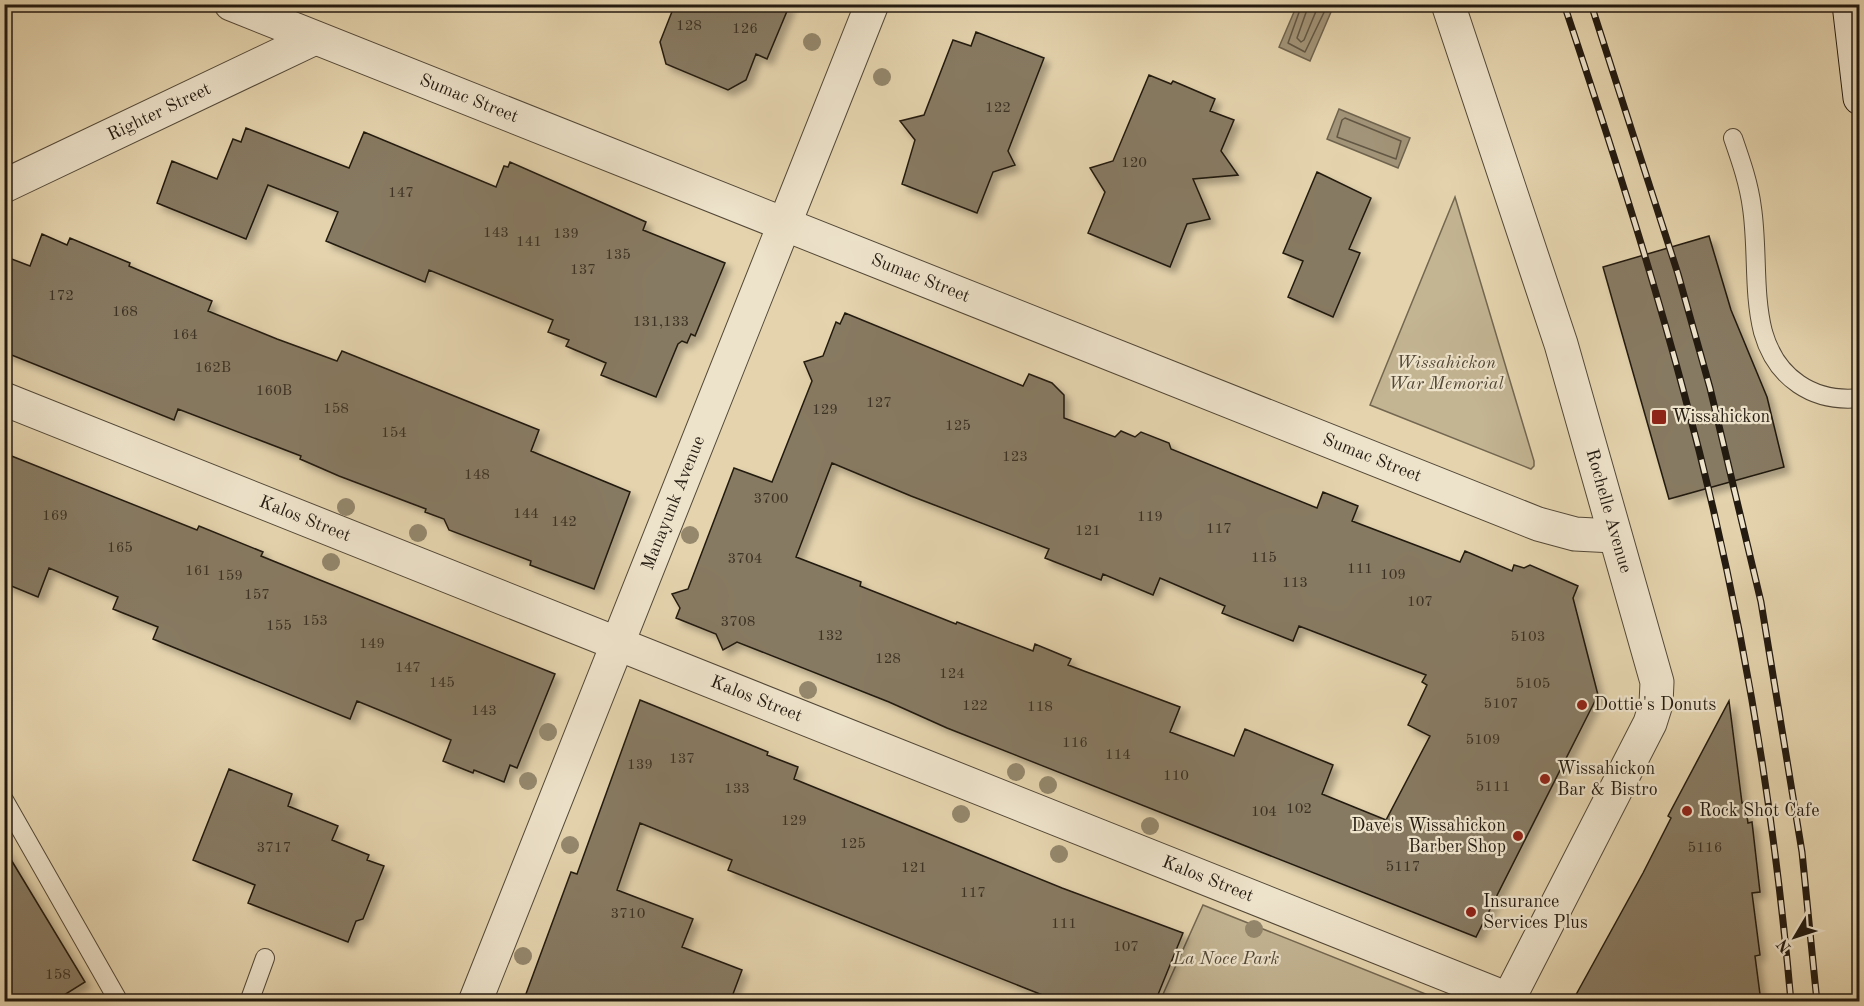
<svg xmlns="http://www.w3.org/2000/svg" width="1864" height="1006" font-family="'Old Standard TT',serif">
<defs>
<filter id="shadow"><feDropShadow dx="5.5" dy="5.5" stdDeviation="3" flood-color="#0004"/></filter>
</defs>
<rect width="100%" height="100%" fill="#e4d3ad"/>
<filter id="stains"><feTurbulence type="fractalNoise" baseFrequency=".00333" numOctaves="4"/><feColorMatrix values="0 0 0 0 .2 0 0 0 0 .09 0 0 0 0 .02 0 0 0 .5 -.17"/></filter>
<radialGradient id="worn" r=".72"><stop offset=".6" stop-color="#630" stop-opacity="0"/><stop offset="1" stop-color="#630" stop-opacity=".3"/></radialGradient>
<path fill="#c3b492" stroke="#736751" stroke-width="1.5" d="M1455 197 1534 461V466L1531 469 1370 405Z
M1203 905 1443 1001H1160Z"/>
<path fill="#a29478" stroke="#6f634e" stroke-width="1.5" d="M1297 5H1334L1310 61 1279 47Z
M1339 109 1410 138 1398 168 1327 139Z"/>
<g fill="none" stroke-linecap="round" stroke-linejoin="round">
<path stroke="#625744" stroke-width="1.5" d="M1302 4 1288 43 1305 52 1328 4
M1309 4 1297 38 1301 42 1304 40 1319 4
M1345 118 1401 141 1396 159 1337 137 1342 120Z"/>
</g>
<path fill="#877a62" stroke="#231a10" stroke-width="1.5" fill-rule="evenodd" filter="url(#shadow)" d="M675 4H790L767 59 756 54 746 80 728 90 666 64 660 42Z
M976 32 1044 58 1008 151 1015 165 993 172 977 213 902 184 915 140 900 121 924 115 953 40 971 46Z
M1149 75 1171 84 1173 81 1215 99 1210 111 1234 120 1221 151 1238 175 1193 179 1210 219 1187 224 1170 267 1088 233 1105 192 1090 168 1113 161Z
M246 128 349 168 364 132 496 187 504 166 508 167 510 162 646 222 643 230 725 263 695 336 691 334 687 343 682 341 678 344 656 397 601 375 606 363 566 346 569 340 548 332 553 320 429 270 425 282 326 241 338 212 268 185 246 239 157 203 172 161 217 179 233 139 241 142Z
M1317 172 1371 198 1349 249 1360 253 1333 317 1288 297 1303 261 1283 253Z
M42 234 67 245 70 238 130 263 129 266 212 301 208 311 277 339 337 361 342 351 539 430 531 451 630 492 594 589 530 565 531 561 449 530 444 519 425 512 426 509 339 476 300 459 301 456 178 409 174 420 4 352V256L30 266Z
M1709 236 1731 310 1767 397 1784 467 1669 499 1603 267Z
M845 313 1023 386 1029 374 1052 383 1064 395V418L1115 437 1121 431 1135 437 1141 432 1169 443 1171 449 1317 508 1323 492 1358 506 1352 521 1460 562 1465 551 1512 571 1514 565 1524 568 1530 565 1578 586 1573 598 1598 695 1476 937 947 728 889 702 737 642 723 650 716 634 676 618 680 608 672 594 688 589 734 468 772 482 812 381 804 362 823 356 836 322 840 324ZM832 463 911 496 1049 549 1045 558 1101 580 1103 574 1153 595 1160 578 1225 606 1222 613 1293 641 1299 626 1426 675 1422 682 1427 685 1408 725 1430 736 1386 820 1322 794 1333 765 1245 729 1234 756 1205 745 1170 732 1180 707 1068 665 1071 659 1035 644 1033 651 957 622 956 624 860 586 861 582 796 557Z
M4 453 197 530 199 526 263 552 261 556 315 578 555 674 517 768 510 765 504 782 474 770 473 773 443 761 451 740 406 721 357 701 350 719 153 639 158 627 113 609 118 597 49 568 38 597 4 583Z
M640 700 768 752 767 755 798 767 794 779 1062 888 1183 933 1155 1002H1060L728 870 732 860 640 823 617 890 693 919 682 947 742 970 730 1002H523L571 872 577 874Z
M1729 701 1742 803 1745 802 1748 823 1752 822 1760 892 1752 893 1760 955 1755 956 1761 1002H1572L1643 873 1671 818 1668 816Z
M229 769 292 794 288 806 338 826 332 840 369 855 367 860 384 866 363 919 356 921 348 942 248 903 255 885 193 860Z
M4 848 85 982 53 1002H4Z"/>
<g fill="none" stroke-linecap="round" stroke-linejoin="round">
<g stroke="#534837" stroke-width="20">
<path id="lane" d="M1733 138C1741 161 1749 184 1752 208 1758 249 1753 293 1763 332 1776 378 1813 403 1860 398
M4 800 119 1002
M249 1002 265 958"/>
</g>
<g stroke="#534837" stroke-width="35">
<g id="street">
<path id="s1" d="M231 4 1538 524 1575 534 1614 536"/>
<path id="s2" d="M1448 4 1561 344 1657 682 1656 704 1650 723 1507 1002"/>
<path id="s3" d="M4 186 315 38"/>
<path id="s4" d="M4 399 1508 999"/>
<path id="s5" d="M475 1002 872 4"/>
</g>
</g>
<g stroke="#231a10" stroke-width="35">
<path id="secondary" d="M1849 4 1860 98"/>
</g>
<use href="#lane" stroke="#ede2ca" stroke-width="18"/>
<use href="#street" stroke="#ede2ca" stroke-width="33"/>
<use href="#secondary" stroke="#ede2ca" stroke-width="33"/>
<g stroke="#231a10" stroke-width="7">
<path id="rail" d="M1564 4C1607 133 1649 262 1684 393 1738 592 1773 796 1791 1002
M1591 4 1678 274 1710 388 1761 602 1802 852 1817 1002"/>
</g>
<use href="#rail" stroke="#ede2ca" stroke-width="4.5" stroke-dasharray="14" stroke-linecap="butt"/>
</g>
<g fill="#94876c">
<circle cx="812" cy="42" r="9"/>
<circle cx="882" cy="77" r="9"/>
<circle cx="346" cy="507" r="9"/>
<circle cx="418" cy="533" r="9"/>
<circle cx="690" cy="535" r="9"/>
<circle cx="331" cy="562" r="9"/>
<circle cx="808" cy="690" r="9"/>
<circle cx="548" cy="732" r="9"/>
<circle cx="1016" cy="772" r="9"/>
<circle cx="528" cy="781" r="9"/>
<circle cx="1048" cy="785" r="9"/>
<circle cx="961" cy="814" r="9"/>
<circle cx="1150" cy="826" r="9"/>
<circle cx="570" cy="845" r="9"/>
<circle cx="1059" cy="854" r="9"/>
<circle cx="1254" cy="929" r="9"/>
<circle cx="523" cy="956" r="9"/>
</g>
<g fill="#8f2418" stroke="#ede2ca" stroke-width="2">
<rect x="1651" y="409" width="16" height="16" rx="3"/>
<circle cx="1582" cy="705" r="6"/>
<circle cx="1545" cy="779" r="6"/>
<circle cx="1687" cy="811" r="6"/>
<circle cx="1518" cy="836" r="6"/>
<circle cx="1471" cy="912" r="6"/>
</g>
<g text-anchor="middle" dominant-baseline="central" stroke-width="4.5" stroke-linejoin="round" paint-order="stroke">
<g font-size="15" fill="#3c3224">
<text x="689" y="26">128</text>
<text x="745" y="29">126</text>
<text x="998" y="108">122</text>
<text x="1134" y="163">120</text>
<text x="401" y="193">147</text>
<text x="496" y="233">143</text>
<text x="566" y="234">139</text>
<text x="529" y="242">141</text>
<text x="618" y="255">135</text>
<text x="583" y="270">137</text>
<text x="61" y="296">172</text>
<text x="125" y="312">168</text>
<text x="661" y="322">131,133</text>
<text x="185" y="335">164</text>
<text x="213" y="368">162B</text>
<text x="274" y="391">160B</text>
<text x="879" y="403">127</text>
<text x="336" y="409">158</text>
<text x="825" y="410">129</text>
<text x="958" y="426">125</text>
<text x="394" y="433">154</text>
<text x="1015" y="457">123</text>
<text x="477" y="475">148</text>
<text x="771" y="499">3700</text>
<text x="526" y="514">144</text>
<text x="55" y="516">169</text>
<text x="1150" y="517">119</text>
<text x="564" y="522">142</text>
<text x="1219" y="529">117</text>
<text x="1088" y="531">121</text>
<text x="120" y="548">165</text>
<text x="1264" y="558">115</text>
<text x="745" y="559">3704</text>
<text x="1360" y="569">111</text>
<text x="198" y="571">161</text>
<text x="1393" y="575">109</text>
<text x="230" y="576">159</text>
<text x="1295" y="583">113</text>
<text x="257" y="595">157</text>
<text x="1420" y="602">107</text>
<text x="315" y="621">153</text>
<text x="738" y="622">3708</text>
<text x="279" y="626">155</text>
<text x="830" y="636">132</text>
<text x="1528" y="637">5103</text>
<text x="372" y="644">149</text>
<text x="888" y="659">128</text>
<text x="408" y="668">147</text>
<text x="952" y="674">124</text>
<text x="442" y="683">145</text>
<text x="1533" y="684">5105</text>
<text x="1501" y="704">5107</text>
<text x="975" y="706">122</text>
<text x="1040" y="707">118</text>
<text x="484" y="711">143</text>
<text x="1483" y="740">5109</text>
<text x="1075" y="743">116</text>
<text x="1118" y="755">114</text>
<text x="682" y="759">137</text>
<text x="640" y="765">139</text>
<text x="1176" y="776">110</text>
<text x="1493" y="787">5111</text>
<text x="737" y="789">133</text>
<text x="1299" y="809">102</text>
<text x="1264" y="812">104</text>
<text x="794" y="821">129</text>
<text x="853" y="844">125</text>
<text x="274" y="848">3717</text>
<text x="1705" y="848">5116</text>
<text x="1403" y="867">5117</text>
<text x="914" y="868">121</text>
<text x="973" y="893">117</text>
<text x="628" y="914">3710</text>
<text x="1064" y="924">111</text>
<text x="1126" y="947">107</text>
<text x="58" y="975">158</text>
</g>
<g font-size="18" fill="#231a10" stroke="#ede2ca">
<text stroke="none"><textPath href="#s1" startOffset="256">Sumac Street</textPath></text>
<text stroke="none"><textPath href="#s3" startOffset="172">Righter Street</textPath></text>
<text stroke="none"><textPath href="#s1" startOffset="742">Sumac Street</textPath></text>
<text stroke="none"><textPath href="#s1" startOffset="1228">Sumac Street</textPath></text>
<text stroke="none"><textPath href="#s5" startOffset="537">Manayunk Avenue</textPath></text>
<text stroke="none"><textPath href="#s2" startOffset="532">Rochelle Avenue</textPath></text>
<text stroke="none"><textPath href="#s4" startOffset="324">Kalos Street</textPath></text>
<text stroke="none"><textPath href="#s4" startOffset="810">Kalos Street</textPath></text>
<text stroke="none"><textPath href="#s4" startOffset="1296">Kalos Street</textPath></text>
</g>
<g font-size="18" font-style="italic" fill="#534837" stroke="#ede2ca">
<text x="1446" y="363">Wissahickon<tspan x="1446" dy="21">War Memorial</tspan></text>
<text x="1226" y="959">La Noce Park</text>
</g>
<g font-size="18" fill="#231a10" stroke="#ede2ca" text-anchor="start">
<text x="1672" y="417">Wissahickon</text>
<text x="1594" y="705">Dottie's Donuts</text>
<text x="1557" y="769">Wissahickon<tspan x="1557" dy="21">Bar &amp; Bistro</tspan></text>
<text x="1699" y="811">Rock Shot Cafe</text>
<text x="1506" y="826" text-anchor="end">Dave's Wissahickon<tspan x="1506" dy="21">Barber Shop</tspan></text>
<text x="1483" y="902">Insurance<tspan x="1483" dy="21">Services Plus</tspan></text>
</g>
</g>
<rect width="1864" height="1006" fill="none" stroke="#e4d3ad" stroke-width="24"/>
<rect x="6" y="6" width="1852" height="994" fill="none" stroke="#231a10" stroke-width="3"/>
<rect x="12" y="12" width="1840" height="982" fill="none" stroke="#231a10" stroke-width="1.5"/>
<g transform="translate(1795 937) rotate(231)" stroke="#ede2ca" stroke-width="4.5" paint-order="stroke">
<path d="M0-4.5L10 22L0 15L-10 22Z" fill="#231a10"/>
<text y="-9" font-size="16" font-weight="bold" text-anchor="middle" fill="#231a10">N</text>
</g>
<rect width="100%" height="100%" filter="url(#stains)"/>
<rect width="100%" height="100%" fill="url(#worn)"/>
</svg>
